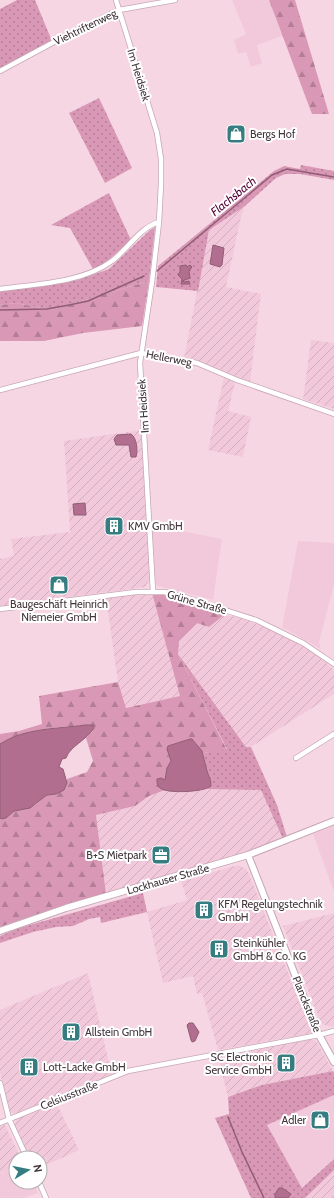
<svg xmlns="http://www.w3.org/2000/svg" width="334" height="1198" font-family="Cabin,sans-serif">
<defs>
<pattern id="industrial-furrows" width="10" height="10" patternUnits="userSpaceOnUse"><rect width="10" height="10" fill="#f2c9db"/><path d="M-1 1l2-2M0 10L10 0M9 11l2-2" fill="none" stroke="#d1adbd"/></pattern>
<pattern id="grass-dots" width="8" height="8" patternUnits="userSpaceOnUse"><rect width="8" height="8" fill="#d998b6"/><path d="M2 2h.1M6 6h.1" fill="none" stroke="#b27d95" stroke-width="1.8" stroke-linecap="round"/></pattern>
<pattern id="forest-firs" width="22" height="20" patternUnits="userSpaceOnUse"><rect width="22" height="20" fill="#d998b6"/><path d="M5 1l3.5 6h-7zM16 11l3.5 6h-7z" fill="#b27d95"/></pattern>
</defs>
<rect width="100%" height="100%" fill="#f7d6e4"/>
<path fill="#f2c9db" d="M232 0H269L282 36 257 45 262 63 251 67 246 52 238 54 234 40 246 34Z
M152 525 222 539 213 600 158 586 154 581Z
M298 541 334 543V585L319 642 321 649 282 627Z
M334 825V892L313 834Z
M334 1095V1159L302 1188 267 1125Z
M16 1168V1182H33L38 1193 24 1198H0V1174Z"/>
<path fill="url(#industrial-furrows)" d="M245 206 241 217 226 287 261 294 250 382 200 361 184 358 209 230Z
M311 340 334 343V409L303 399Z
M224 377 235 383 228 411 251 417 243 457 208 450Z
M142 430 150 579 145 587 0 606V559L14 556 11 539 70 532 64 441Z
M152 593 181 696 126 708 118 682 106 598Z
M224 615 239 617 263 626 301 645 323 660 334 670V694L251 747H246L178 654 179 641 197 622 209 627Z
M207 789 261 790 283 839 207 865 106 894 96 815 135 806 149 796 165 790 185 792Z
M238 865 246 869 249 874 312 1033 218 1050 202 993 197 994 193 976 163 983 147 912 187 900 181 881Z
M334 913V1026L331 1027 322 1024 318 1016 283 926Z
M88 973 112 1076 15 1114 10 1112 0 1073V1010Z
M311 1039 317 1042 333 1071 262 1085 228 1097 218 1058Z
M57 1104 79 1150 40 1168V1158H30L14 1125 17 1119Z
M5 1125 21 1158H16V1168L0 1174V1127Z
M334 1170V1198H305V1197Z"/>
<path fill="url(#grass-dots)" d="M17 0H35L52 41 0 69V9Z
M99 98 132 168 105 183 69 113Z
M301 165 334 171V180L300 174H285L276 178 245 206 209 230 198 291 156 287 158 266 274 171 284 166 300 169Z
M109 193 131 240 104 264 93 269 70 228 51 225Z
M155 227 149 281 51 310 16 303 0 305V291L78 280 109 269 149 231Z
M178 654 246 747H251L277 805 287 837 283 839 261 790 207 789 210 787 212 784 207 771 203 753 227 749Z
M143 893 147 912 101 923 100 917 89 919 73 926 56 927 33 932 0 943V936L19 928Z
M333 1071 334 1073V1095L267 1125 302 1188 334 1159V1170L305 1198H251L215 1118 229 1114 228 1097 262 1085Z"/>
<path fill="url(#forest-firs)" d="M269 0H295L329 114H312Z
M149 281 142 326 83 333 44 341H0V305L16 303 51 310Z
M152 593C176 595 198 603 221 611L224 615 209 627 197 623 179 641 178 654 227 750 203 753 194 741 190 739 168 746V753L171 761 167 768 166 779 164 780 160 789 165 790 149 796 135 806 96 815 106 894 23 919 0 927V817L1 819 6 818 14 811 35 805 47 795 56 794 64 790 67 784V779L87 772 93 761 86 738 93 731V725C65 726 23 729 0 744V734L19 731 42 724 39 696 118 682 126 708 180 696Z"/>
<path fill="#b26e8e" stroke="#905d75" d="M213 245 224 248 222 265 220 267 210 264Z
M186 265 187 267 190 265 192 267 189 271 190 278 182 281 185 282 189 281 190 284H181L182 279 178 275 180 272V266Z
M131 434C137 438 138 451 136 457H131L129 445H116L114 439 117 435Z
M85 503 86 515H74L73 504Z
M85 725H93L94 728C87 740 70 746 66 758L62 759 59 767 63 769 67 783 64 790 56 794 47 795 30 808 14 811 6 818 1 819 0 817V744C25 728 56 729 85 725Z
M190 739H192L202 751 207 771 211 782V786C205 792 167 794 160 788 157 786 157 782 157 779L161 778 165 780 167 768 171 761 167 749 168 746Z
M189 1023H193L199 1032 195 1041 192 1042 191 1040 187 1025Z
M279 1188H282L291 1194 288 1198H275V1194Z"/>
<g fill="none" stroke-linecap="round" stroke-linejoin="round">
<path stroke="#905d75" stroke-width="1.5" d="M157 271 272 175 287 169 334 177
M0 310 47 309 69 305 88 301 144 276
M228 1117 242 1152 264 1198"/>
<g stroke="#c7a7b5" stroke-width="6">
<path id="minor" d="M116 0 157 133 161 159V184L159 222 152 282 140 363 153 591
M0 71 54 42 119 10 175 0
M0 289C36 284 82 283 112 261 128 249 139 228 159 222
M0 390 141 353 197 363 237 380 334 414
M0 609 136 592H164L181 596 256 620 303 643 334 664
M296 758 334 734
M0 1083 9 1119 27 1158
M0 1123 128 1071 319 1035 334 1031
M39 1182 46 1198"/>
</g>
<g stroke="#c7a7b5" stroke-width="8">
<path id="tertiary" d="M248 855 310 1013 319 1035 334 1062
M0 931 66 908 248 855 334 821"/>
</g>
<use href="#minor" stroke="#fff" stroke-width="4.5"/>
<use href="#tertiary" stroke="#fff" stroke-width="6"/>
</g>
<defs>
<g id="shop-square" transform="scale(1)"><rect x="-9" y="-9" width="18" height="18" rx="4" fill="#357d81" stroke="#fff"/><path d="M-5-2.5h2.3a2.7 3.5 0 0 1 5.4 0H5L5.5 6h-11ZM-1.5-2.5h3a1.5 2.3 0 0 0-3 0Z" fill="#fff"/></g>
<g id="building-square" transform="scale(1)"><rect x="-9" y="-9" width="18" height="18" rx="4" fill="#357d81" stroke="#fff"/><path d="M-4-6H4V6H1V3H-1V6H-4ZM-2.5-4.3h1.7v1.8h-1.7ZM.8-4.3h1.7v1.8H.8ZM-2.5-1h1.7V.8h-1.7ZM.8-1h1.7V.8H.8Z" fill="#fff"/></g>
<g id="office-square" transform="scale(1)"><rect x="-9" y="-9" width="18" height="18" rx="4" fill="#357d81" stroke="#fff"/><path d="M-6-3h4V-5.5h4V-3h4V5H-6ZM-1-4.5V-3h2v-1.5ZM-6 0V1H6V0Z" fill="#fff"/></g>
</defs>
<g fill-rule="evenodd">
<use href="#shop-square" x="236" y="134"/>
<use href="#building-square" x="114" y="526"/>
<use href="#shop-square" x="59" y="585"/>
<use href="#office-square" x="161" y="855"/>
<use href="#building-square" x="204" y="910"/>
<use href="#building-square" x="219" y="949"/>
<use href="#building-square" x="71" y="1032"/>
<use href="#building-square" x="286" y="1063"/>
<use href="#building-square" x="29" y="1067"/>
<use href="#shop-square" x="320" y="1120"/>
</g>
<g text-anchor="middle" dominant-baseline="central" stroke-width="4" stroke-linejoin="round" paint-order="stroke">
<g font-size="11" fill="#42353b" stroke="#fff">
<text transform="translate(85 27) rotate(-26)">Viehtriftenweg</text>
<text transform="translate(139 75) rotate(73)">Im Heidsiek</text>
<text transform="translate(169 358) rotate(11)">Hellerweg</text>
<text transform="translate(143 406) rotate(-94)">Im Heidsiek</text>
<text transform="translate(197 602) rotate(16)">Grüne Straße</text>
<text transform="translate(168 879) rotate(-16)">Lockhauser Straße</text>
<text transform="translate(307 1004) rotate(68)">Planckstraße</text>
<text transform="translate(69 1095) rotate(-22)">Celsiusstraße</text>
</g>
<g font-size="11" fill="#42353b" stroke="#fff" text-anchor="start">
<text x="250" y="134">Bergs Hof</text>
<text x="128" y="526">KMV GmbH</text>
<text x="59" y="604" text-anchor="middle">Baugeschäft Heinrich<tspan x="59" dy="13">Niemeier GmbH</tspan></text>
<text x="147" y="855" text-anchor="end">B+S Mietpark</text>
<text x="218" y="904">KFM Regelungstechnik<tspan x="218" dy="13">GmbH</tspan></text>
<text x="233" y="943">Steinkühler<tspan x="233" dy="13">GmbH &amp; Co. KG</tspan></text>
<text x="85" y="1032">Allstein GmbH</text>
<text x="272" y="1057" text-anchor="end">SC Electronic<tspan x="272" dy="13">Service GmbH</tspan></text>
<text x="43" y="1067">Lott-Lacke GmbH</text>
<text x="306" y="1120" text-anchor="end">Adler</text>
</g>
<g font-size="12" font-style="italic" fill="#560035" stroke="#fff">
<text transform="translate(233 196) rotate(-39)">Flachsbach</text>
</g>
</g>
<g transform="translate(28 1170) rotate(80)"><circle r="19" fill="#ffffff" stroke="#b3aeb1"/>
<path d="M0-3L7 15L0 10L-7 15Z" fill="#357d81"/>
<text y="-6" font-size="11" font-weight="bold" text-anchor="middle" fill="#42353b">N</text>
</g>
</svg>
